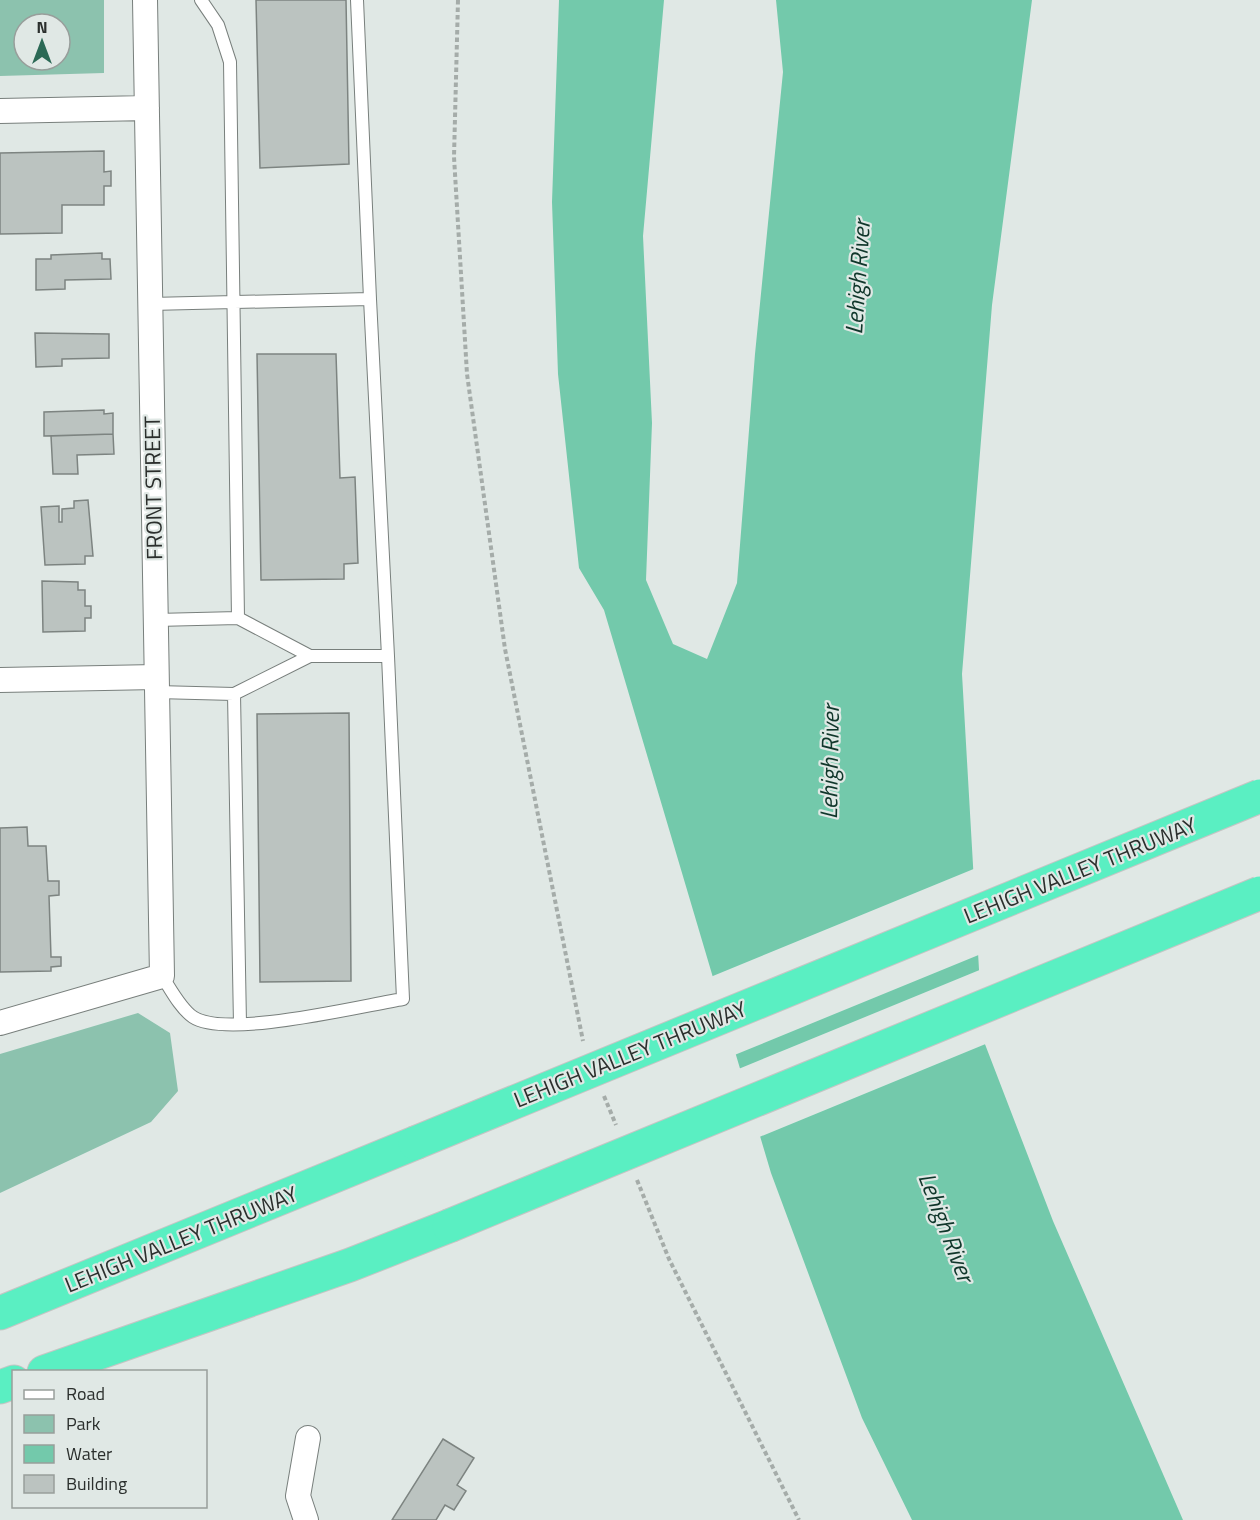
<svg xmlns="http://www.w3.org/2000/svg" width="1260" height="1520" font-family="'Titillium Web',sans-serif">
<rect width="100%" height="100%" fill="#e0e8e5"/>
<path fill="#8cc2ae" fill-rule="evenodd" d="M0 0H104V73L0 76ZM24 24H60V60H24Z
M138 1013 170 1033 178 1091 151 1122 0 1193V1054Z"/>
<path fill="#73c9ab" d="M559 0H664L643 236 652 423 646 580 673 644 707 659 737 583 755 354 783 72 776 0H1032L992 305 962 674 983 1039 1053 1221 1183 1520H912L862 1418 771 1173 604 610 579 568 558 374 552 202Z"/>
<path fill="#e0e8e5" d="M976 868 981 954 732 1056 708 978Z
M982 969 988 1043 757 1138 736 1070Z"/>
<path fill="#bbc3c0" stroke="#7d8481" stroke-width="1.5" d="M256 0H346L349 164 260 168Z
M104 151V172L111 171V186H104V205H62V233L0 234V153Z
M102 253V259H110L111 279 65 280V289L36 290V259H51V255Z
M35 333 109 334V358L62 359V366L36 367Z
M257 354H336L340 478 355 477 358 563 344 564V579L261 580Z
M104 410V414L113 413V434L44 436V412Z
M113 434 114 454 77 455 78 474H53L51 436Z
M88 500 93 556H85V564L45 565 41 507 59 506V522H62V509L74 508V501Z
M42 581 78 582V590H85V606H91V618H85V631L43 632Z
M349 713 351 981 260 982 257 714Z
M27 827 28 846H46L48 881H59V895L49 896 51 957H61V966L51 967V971L0 972V828Z
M443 1439 474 1458 457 1485 466 1491 454 1510 445 1505 436 1520H392Z"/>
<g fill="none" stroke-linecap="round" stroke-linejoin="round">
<g stroke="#787f7c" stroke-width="14">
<path id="lane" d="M201 0 218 25 230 62 238 618 310 656H388L370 299
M150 304 370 299 357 0
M156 620 238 618
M157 692 234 694 240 1024
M234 694 310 656
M162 976C170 988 180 1008 193 1017 226 1039 360 1006 403 999L388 656"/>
</g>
<g stroke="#787f7c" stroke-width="26">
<path id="street" d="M0 111 147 108
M0 680 156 677
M0 1023 162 976 145 0
M306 1520 298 1496 308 1438"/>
</g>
<g stroke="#c4c5c4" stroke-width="35">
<path id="highway" d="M0 1313 415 1143
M44 1372 350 1265 449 1226
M0 1387 14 1382"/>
</g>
<path stroke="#a5aca9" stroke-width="4" stroke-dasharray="4.5 3" stroke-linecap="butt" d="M458 0 454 157 467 374 505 649 583 1041
M604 1096 616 1125
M637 1180 669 1259 799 1520"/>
<use href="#lane" stroke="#fff" stroke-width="12"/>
<use href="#street" stroke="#fff" stroke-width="24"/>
<use href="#highway" stroke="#5aefc2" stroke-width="33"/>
<g stroke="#c4c5c4" stroke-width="35" stroke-linecap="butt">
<path id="highway-bridge" d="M415 1143 1260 796
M449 1226 1260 893"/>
</g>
<use href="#highway-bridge" stroke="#5aefc2" stroke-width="33"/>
</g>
<g text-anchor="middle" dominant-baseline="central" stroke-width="4.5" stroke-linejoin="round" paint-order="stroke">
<g font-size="22" fill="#2b2f2d" stroke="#e0e8e5">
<text transform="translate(153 488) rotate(-91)">FRONT STREET</text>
<text transform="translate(1080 870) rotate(-22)">LEHIGH VALLEY THRUWAY</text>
<text transform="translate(630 1054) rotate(-22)">LEHIGH VALLEY THRUWAY</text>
<text transform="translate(181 1239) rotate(-22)">LEHIGH VALLEY THRUWAY</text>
</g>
<g font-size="24" font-style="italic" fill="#10372b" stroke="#e0e8e5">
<text transform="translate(857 277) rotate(-86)">Lehigh River</text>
<text transform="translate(829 762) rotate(-89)">Lehigh River</text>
<text transform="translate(947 1227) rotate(69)">Lehigh River</text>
</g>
</g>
<rect x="12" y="1370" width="195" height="138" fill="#e0e8e5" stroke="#989e9b" stroke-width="1.5"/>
<rect x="24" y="1390" width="30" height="9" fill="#ffffff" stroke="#989e9b" stroke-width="1.5"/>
<text x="66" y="1400" font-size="18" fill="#2b2f2d">Road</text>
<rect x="24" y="1415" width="30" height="18" fill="#8cc2ae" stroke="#989e9b" stroke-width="1.5"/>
<text x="66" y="1430" font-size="18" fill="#2b2f2d">Park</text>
<rect x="24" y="1445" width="30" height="18" fill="#73c9ab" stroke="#989e9b" stroke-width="1.5"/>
<text x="66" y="1460" font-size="18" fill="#2b2f2d">Water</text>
<rect x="24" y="1475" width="30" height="18" fill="#bbc3c0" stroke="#989e9b" stroke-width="1.5"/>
<text x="66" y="1490" font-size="18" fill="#2b2f2d">Building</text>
<g transform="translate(42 42)"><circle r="28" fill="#e0e8e5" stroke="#989e9b" stroke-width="1.5"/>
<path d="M0-4.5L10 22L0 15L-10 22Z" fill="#2b6955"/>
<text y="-9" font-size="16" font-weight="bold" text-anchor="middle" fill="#2b2f2d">N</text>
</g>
</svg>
